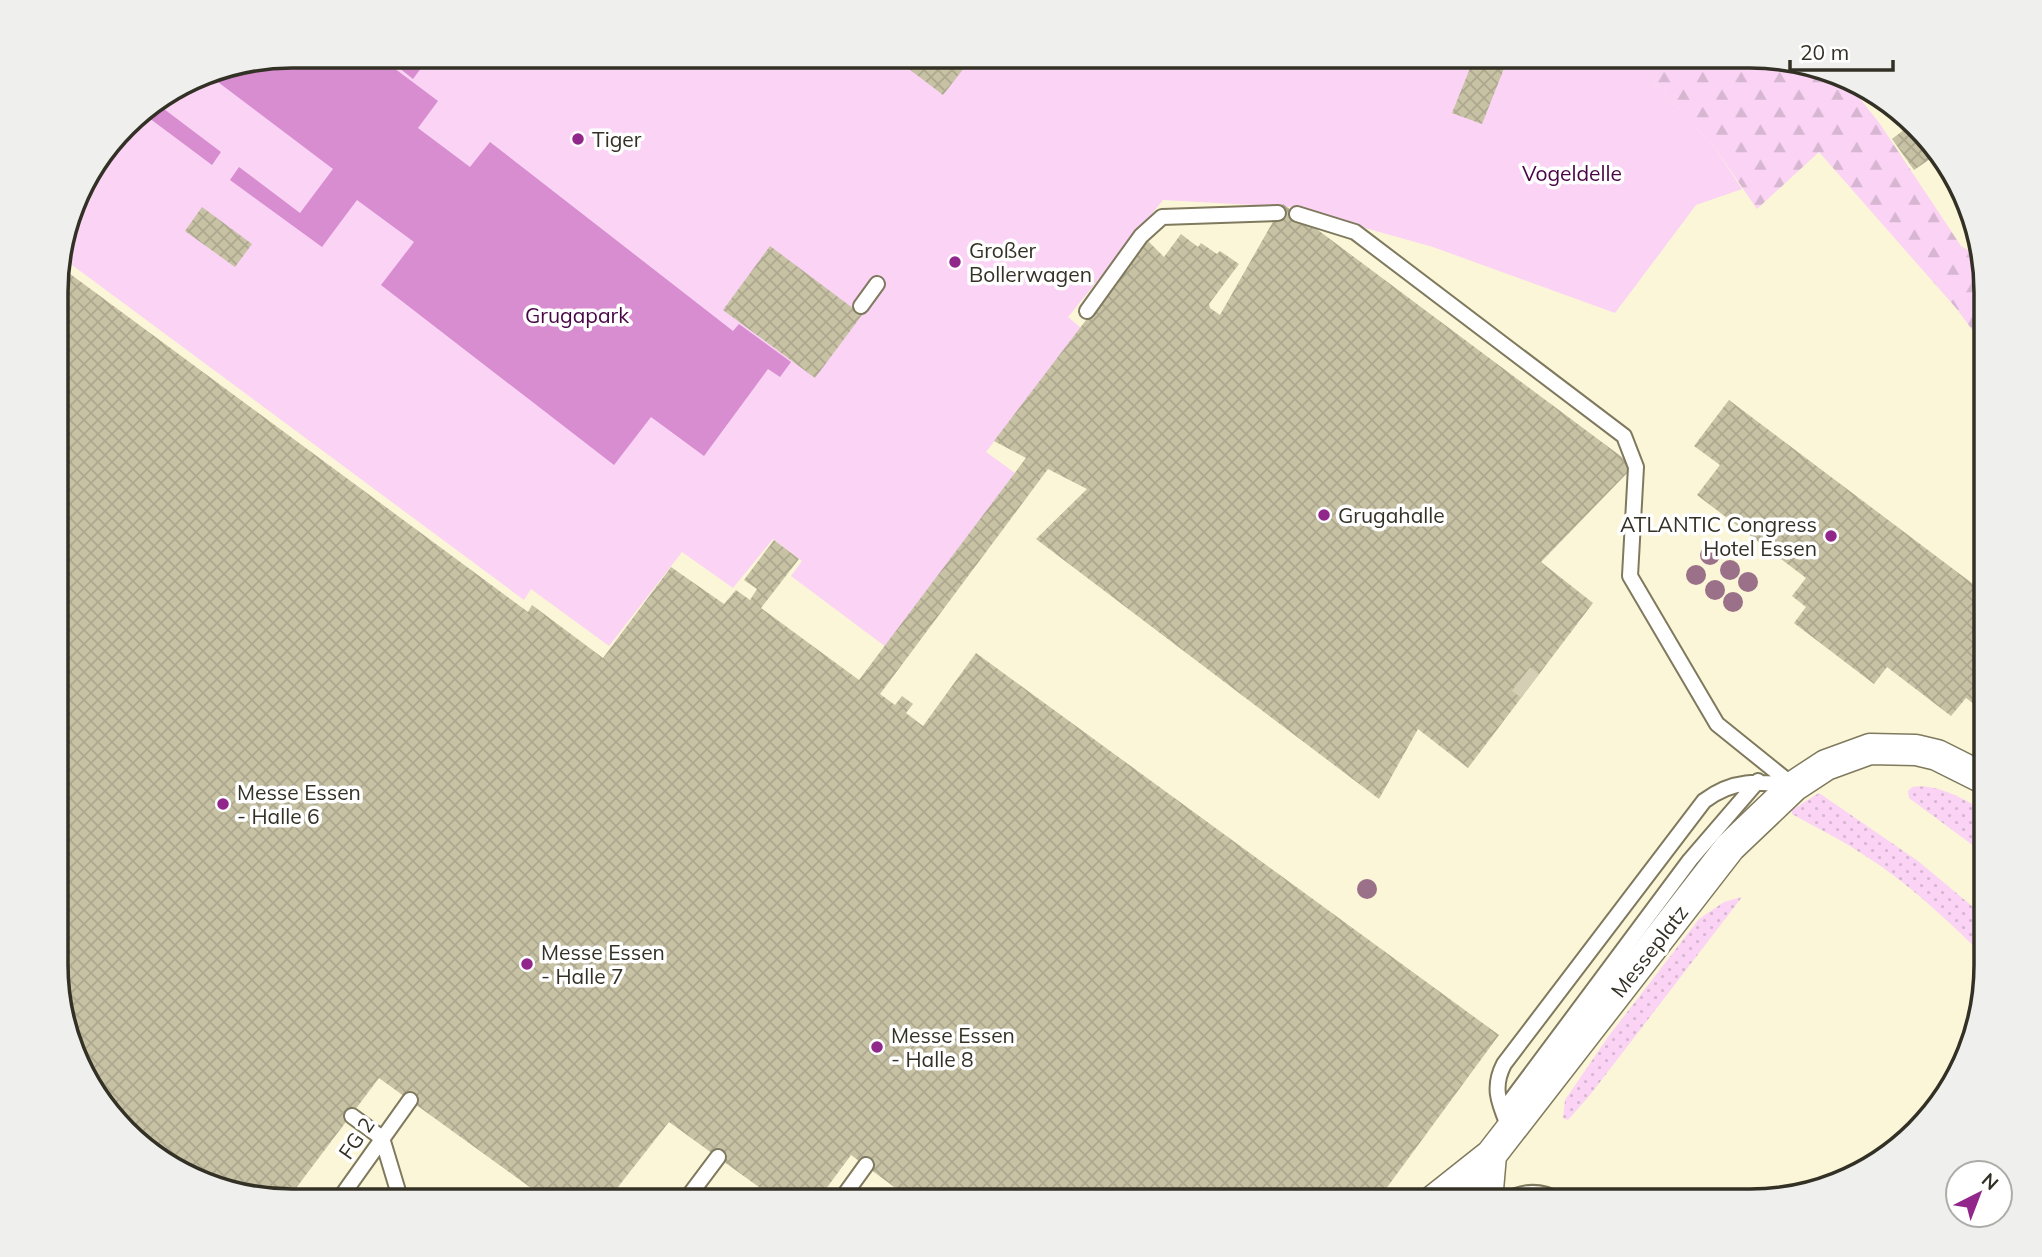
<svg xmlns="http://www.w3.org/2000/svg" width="2042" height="1257" font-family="Mulish,sans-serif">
<defs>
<pattern id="grass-dots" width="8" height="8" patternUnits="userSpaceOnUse" patternTransform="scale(1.75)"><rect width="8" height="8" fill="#fad3f5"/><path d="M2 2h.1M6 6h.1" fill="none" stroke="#d7b6d2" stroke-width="1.8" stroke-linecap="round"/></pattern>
<pattern id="forest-firs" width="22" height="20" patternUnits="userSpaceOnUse" patternTransform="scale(1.75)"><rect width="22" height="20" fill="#fad3f5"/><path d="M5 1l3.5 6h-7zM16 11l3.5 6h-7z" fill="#d7b6d2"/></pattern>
<pattern id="building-cross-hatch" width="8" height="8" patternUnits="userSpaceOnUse" patternTransform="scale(1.75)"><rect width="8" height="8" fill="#c8c2a5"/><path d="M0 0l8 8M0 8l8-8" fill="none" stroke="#aca78e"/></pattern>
</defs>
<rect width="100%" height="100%" fill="#fcf6d8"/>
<path fill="url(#grass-dots)" d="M1912 787C1934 782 1968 800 1986 813V855L1909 798 1908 791Z
M1819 793 1918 861 1985 917 1986 958C1948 921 1911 885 1867 857 1844 841 1817 828 1792 814V810Z
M1742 897 1590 1095 1568 1120 1563 1118 1565 1100 1608 1037 1699 919 1724 902Z"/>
<path fill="url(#forest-firs)" d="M1630 56H1750L1825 68 1843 77 1880 124 1961 246 1980 257 1985 276V347L1956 308 1819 152 1757 209 1715 148Z"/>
<path fill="#fad3f5" d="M292 56H1630L1715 148 1742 189 1696 205 1615 313 1433 247 1290 207 1163 200 1068 317 1081 328 986 452 1015 473 890 650 791 576 802 561 773 539 733 588 682 552 609 646 531 589 524 600 60 256 81 187 136 115 202 74Z"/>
<path fill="#d78dcf" d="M292 56H378L438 101 418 128 470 167 490 142 733 331 739 324 791 362 780 377 768 369 704 456 651 417 614 465 381 285 414 242 357 200 322 247 230 180 239 167 300 213 333 169 206 73Z
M384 56H430L413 79Z
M156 103 221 152 212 165 141 112Z"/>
<path fill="url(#building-cross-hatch)" d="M892 56H948L964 68 943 95Z
M1475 56 1505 66 1482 124 1452 113Z
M1909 126 1936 155 1914 170 1892 139Z
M1283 204 1634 466 1541 562 1593 603 1468 768 1418 729 1379 799 1036 539 1087 489 1048 469 880 694 895 705 902 696 913 704 906 713 923 726 976 653 1499 1035 1377 1201H913L851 1155 817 1201H778L669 1122 607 1201H549L379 1078 287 1200 231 1193 161 1161 88 1083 58 995V265L528 612 532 605 603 658 671 567 724 604 736 590 750 600 757 589 744 580 774 540 799 559 761 608 859 680 1026 458 994 441 1147 240 1164 257 1181 234 1198 247 1201 243 1217 254 1220 251 1239 264 1209 304 1210 308 1220 315Z
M202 207 252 244 235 267 185 231Z
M770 246 862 315 815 378 723 310Z
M1729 400 1985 593V712L1966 698 1951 716 1887 667 1874 684 1794 623 1806 607 1792 596 1806 578 1697 495 1720 465 1694 446Z"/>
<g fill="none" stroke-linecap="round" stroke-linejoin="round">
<path stroke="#d4cfb4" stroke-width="30" stroke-dasharray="30 15" stroke-linecap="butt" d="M1521 679 1530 686"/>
<g stroke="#7f795e" stroke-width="18">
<path id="lane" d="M1297 214 1355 232 1624 436 1636 467 1630 576 1717 724 1794 786
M861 306 877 284
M1087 311 1141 236 1162 217 1278 213
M1503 1111 1690 860 1758 781
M352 1116 382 1138 401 1201
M1510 1130C1500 1105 1491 1089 1504 1064L1704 801C1733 779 1758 781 1792 786
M338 1201 410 1100
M685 1201 718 1157
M840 1201 866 1165
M1506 1201C1524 1190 1541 1190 1560 1201"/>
</g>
<g stroke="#7f795e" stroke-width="33">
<path id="street" d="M1433 1201 1491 1155 1730 847 1794 786 1826 765 1870 749 1916 750 1937 755 1985 779
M1487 1201 1491 1155"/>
</g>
<use href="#lane" stroke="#fff" stroke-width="14"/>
<use href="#street" stroke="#fff" stroke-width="30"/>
</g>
<g fill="#9a7188">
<circle cx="1710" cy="555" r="10"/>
<circle cx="1730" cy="570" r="10"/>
<circle cx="1696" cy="575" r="10"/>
<circle cx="1748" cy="582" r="10"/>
<circle cx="1715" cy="590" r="10"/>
<circle cx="1733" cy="602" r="10"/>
<circle cx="1367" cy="889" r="10"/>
</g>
<g fill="#91278b" stroke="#fff" stroke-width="2.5">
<circle cx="578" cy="139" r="7"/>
<circle cx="955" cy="262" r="7"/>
<circle cx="1324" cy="515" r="7"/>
<circle cx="1831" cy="536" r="7"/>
<circle cx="223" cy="804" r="7"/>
<circle cx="527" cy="964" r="7"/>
<circle cx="877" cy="1047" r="7"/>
</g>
<g text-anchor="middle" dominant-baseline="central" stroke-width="7" stroke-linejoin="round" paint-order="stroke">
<g font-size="21" fill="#333125" stroke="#fff" text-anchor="start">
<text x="592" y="139">Tiger</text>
<text x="969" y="250">Großer<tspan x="969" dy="24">Bollerwagen</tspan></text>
<text x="1338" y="515">Grugahalle</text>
<text x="1817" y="524" text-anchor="end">ATLANTIC Congress<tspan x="1817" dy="24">Hotel Essen</tspan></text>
<text x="237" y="792">Messe Essen<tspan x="237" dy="24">- Halle 6</tspan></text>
<text x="541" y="952">Messe Essen<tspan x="541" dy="24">- Halle 7</tspan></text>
<text x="891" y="1035">Messe Essen<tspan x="891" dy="24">- Halle 8</tspan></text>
</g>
<g font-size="21" fill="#490546" stroke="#fff">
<text x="1572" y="173">Vogeldelle</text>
<text x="577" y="315">Grugapark</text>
</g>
<g font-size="21" fill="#333125" stroke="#fff">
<text transform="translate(1649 951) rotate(-52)">Messeplatz</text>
<text transform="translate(356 1138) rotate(-55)">FG 2</text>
</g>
</g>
<path d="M0 0H2042V1257H0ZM292 68H1750A224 224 0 0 1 1974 292V965A224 224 0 0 1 1750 1189H292A224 224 0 0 1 68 965V292A224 224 0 0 1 292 68Z" fill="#efefee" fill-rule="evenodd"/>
<path fill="none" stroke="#333125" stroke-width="3.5" d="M292 68H1750A224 224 0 0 1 1974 292V965A224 224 0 0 1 1750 1189H292A224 224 0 0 1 68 965V292A224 224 0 0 1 292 68Z"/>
<g transform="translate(1979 1194) rotate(42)"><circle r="33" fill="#ffffff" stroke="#adada8" stroke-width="2"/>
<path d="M0-5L12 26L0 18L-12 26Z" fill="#91278b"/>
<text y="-10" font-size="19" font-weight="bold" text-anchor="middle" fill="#333125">N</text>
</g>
<path d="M1790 60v10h103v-10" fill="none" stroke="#333125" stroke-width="3.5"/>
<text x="1800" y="60" font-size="21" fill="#333125" stroke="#ffffff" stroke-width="5" paint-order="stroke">20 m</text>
</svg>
